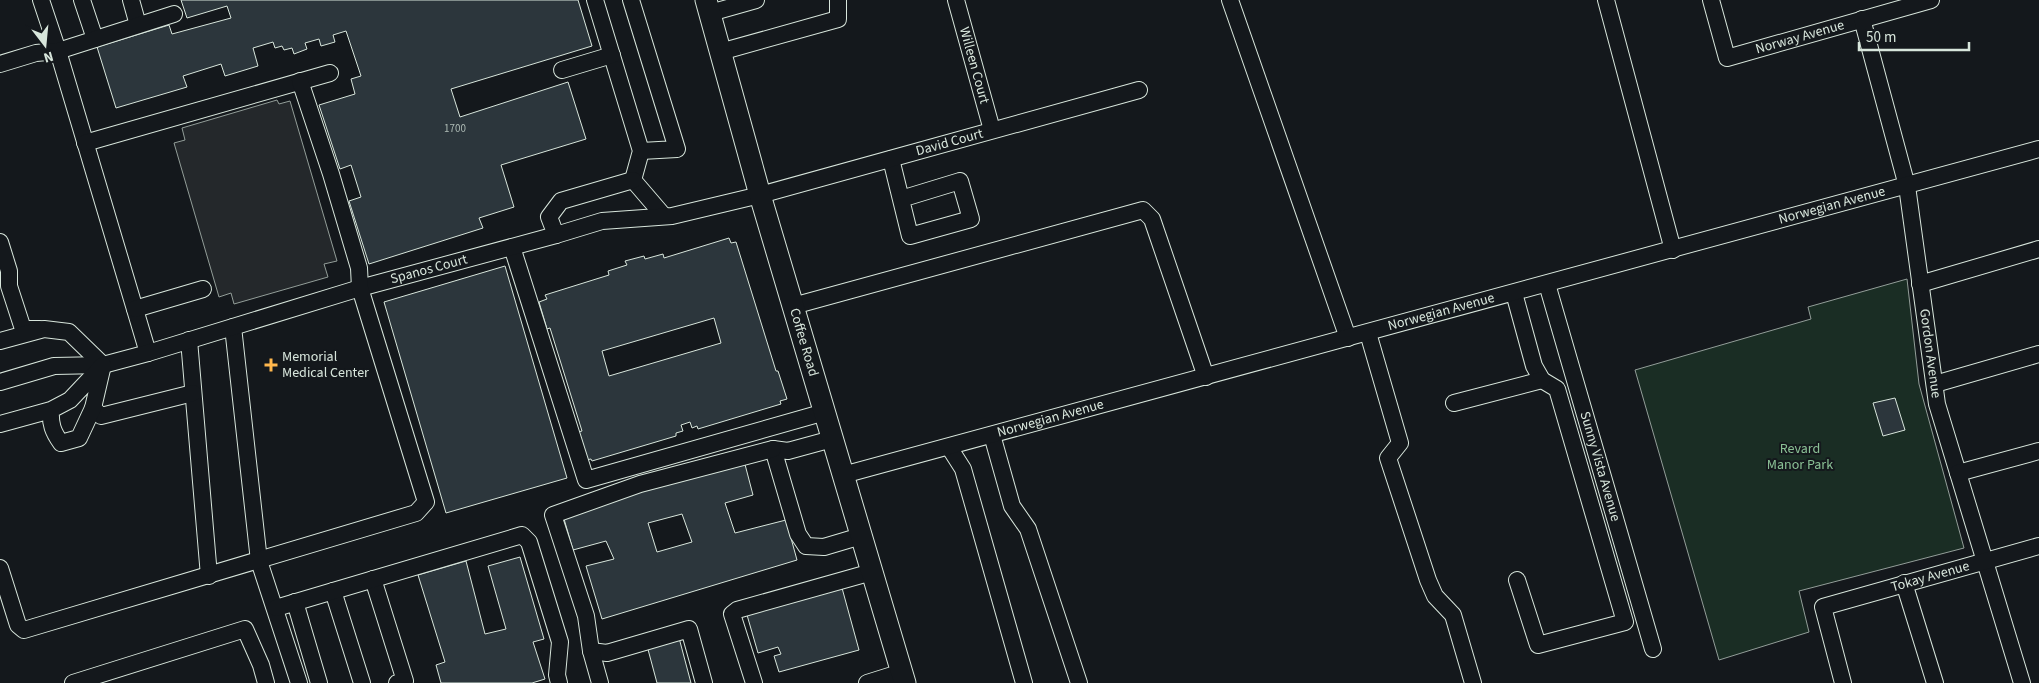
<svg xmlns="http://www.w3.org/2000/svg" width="2039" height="683" font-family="'Source Sans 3',sans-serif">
<rect width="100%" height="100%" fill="#14181c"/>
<path fill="#1a2d24" stroke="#939e99" d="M1907 279 1919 384 1964 548 1799 591 1809 632 1719 660 1635 370 1811 319 1808 307Z"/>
<path fill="#24282b" stroke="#939e99" d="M277 100 279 104 290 101 337 261 324 264 328 277 234 304 231 293 219 297 174 143 185 140 182 128Z"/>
<path fill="#2c363c" stroke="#d8e6dc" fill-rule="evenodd" d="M181 0H578L592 46 451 89 460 117 568 82 586 139 501 165 514 207 479 218 483 228 369 264 349 201 361 197 351 165 340 169 319 105 355 94 351 79 361 76 346 31 333 35 335 42 321 46 319 39 305 43 307 49 294 54 292 48 284 50 282 46 275 48 273 42 253 48 258 66 225 76 221 64 183 76 187 87 116 108 97 47 169 25 172 34 231 18 227 6 187 18Z
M729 238 731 243 736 242 776 371H778L787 399 780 401 781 404 698 429 697 426 692 428 690 422 681 425 683 431 676 433V436L592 461 591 459 586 460 578 432 582 431 550 328 547 329 539 302 547 299 545 295 609 275 608 271 627 265 625 261 644 256 645 259 663 254 664 258ZM714 318 721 343 609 376 602 351Z
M505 266 567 478 446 513 384 302Z
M1895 398 1905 430 1883 436 1873 403Z
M742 453 753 495 725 503 735 533 786 520 797 560 602 619 586 566 614 559 606 541 573 550 560 505ZM682 514 692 542 657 552 648 523Z
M520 557 544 639 533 642 545 679 532 683H441L436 665 445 662 418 575 466 561 485 634 506 629 488 566Z
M842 588 859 650 779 672 774 656 781 654 778 647 758 653 747 615Z
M678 634 691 683H657L646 642Z"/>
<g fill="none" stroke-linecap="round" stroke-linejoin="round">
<g stroke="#d8e6dc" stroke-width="18">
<g id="minor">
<path d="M41 0 58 51 148 353"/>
<path d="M82 0 95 39"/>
<path d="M131 0 138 25"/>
<path d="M595 0 641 151 633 180"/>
<path d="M631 0 677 149 641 151"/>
<path id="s1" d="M956 0 992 130"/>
<path d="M1230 0 1348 338"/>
<path d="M1606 0 1673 250"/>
<path id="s2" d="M1711 0 1727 58 1931 0"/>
<path d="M710 13 756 0"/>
<path id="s3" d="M1862 19 1907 186 1937 404 2022 683"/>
<path d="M720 52 838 19V0"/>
<path d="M0 64 36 53 58 51 174 14"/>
<path d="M562 70 612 55"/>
<path d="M85 143 330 73"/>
<path d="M891 159 910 236 971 219 960 181 901 199"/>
<path d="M633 180 663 215"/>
<path d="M556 235 549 217 561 201 633 180"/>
<path d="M0 242 9 271V286L23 329H40"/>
<path d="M512 247 586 480 825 412"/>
<path id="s4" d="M1547 284 1653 649"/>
<path d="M1920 284 2039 249"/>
<path d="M1514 293 1534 366 1542 380 1557 389 1625 622 1538 645 1517 580"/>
<path d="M793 306 1143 210 1152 219 1206 377"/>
<path d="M135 309 203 289"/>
<path d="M233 327 259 561 299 683"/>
<path d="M1368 333 1400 443 1388 458 1428 580 1435 596 1453 615 1473 683"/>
<path d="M189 340 209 576"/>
<path d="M0 341 44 329 69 332 103 365"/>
<path id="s5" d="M0 382 54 366 103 365 148 353 360 288 556 235 602 221 672 216 760 195 1139 90"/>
<path d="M1935 384 2039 354"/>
<path d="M1454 403 1542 380"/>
<path d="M93 408 101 416 193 393"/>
<path d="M0 424 51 410 70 400 103 365 93 408 79 438 61 443C53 432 50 424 51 410"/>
<path d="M992 435 1012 506 1028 529 1079 683"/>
<path d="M832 439 788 451 773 449 798 534 806 546 824 547 861 536"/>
<path d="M949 447 963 469 1024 683"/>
<path d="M1958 473 2039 451"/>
<path id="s6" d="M843 475 2039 149"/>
<path d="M0 568 18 625 24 630 416 513 426 502 360 288 359 268 331 174 300 81"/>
<path d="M373 579 405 681 397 683"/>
<path d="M1904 583 1935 683"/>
<path d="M333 591 362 683"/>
<path d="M295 602 319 683"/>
<path d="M276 608 522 535 529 542 560 642 557 675 559 683"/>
<path d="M591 651 607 653 689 629 704 683"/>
<path d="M73 683 245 629 261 665 266 683"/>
<path d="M600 683 591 651 586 616 553 515 640 484 773 449"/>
<path d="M754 683 732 614 737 610 872 572"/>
<path d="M867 683 902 672"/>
<path id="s7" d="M1843 683 1823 607 2039 546"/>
</g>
</g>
<g stroke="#d8e6dc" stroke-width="23">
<g id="major">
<path id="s8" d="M706 0 760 195 905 683"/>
</g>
</g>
<use href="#minor" stroke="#14181c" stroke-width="16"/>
<use href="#major" stroke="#14181c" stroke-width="21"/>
</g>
<path fill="#ffb74d" stroke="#14181c" stroke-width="2" d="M268.5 357.5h5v5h5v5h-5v5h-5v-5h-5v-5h5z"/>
<g text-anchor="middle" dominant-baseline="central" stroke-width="4" stroke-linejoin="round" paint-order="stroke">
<g font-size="11" fill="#adbab4">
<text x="455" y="128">1700</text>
</g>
<g font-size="14" fill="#d8e6dc" stroke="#14181c">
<text stroke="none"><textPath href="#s2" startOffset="136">Norway Avenue</textPath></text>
<text stroke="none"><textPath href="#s1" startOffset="68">Willeen Court</textPath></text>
<text stroke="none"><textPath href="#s5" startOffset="982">David Court</textPath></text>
<text stroke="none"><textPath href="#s6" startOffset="1025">Norwegian Avenue</textPath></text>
<text stroke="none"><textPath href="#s5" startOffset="445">Spanos Court</textPath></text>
<text stroke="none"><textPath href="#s6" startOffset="620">Norwegian Avenue</textPath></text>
<text stroke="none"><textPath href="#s8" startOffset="356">Coffee Road</textPath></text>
<text stroke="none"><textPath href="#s3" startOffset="342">Gordon Avenue</textPath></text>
<text stroke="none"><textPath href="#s6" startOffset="215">Norwegian Avenue</textPath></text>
<text stroke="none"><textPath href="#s4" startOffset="190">Sunny Vista Avenue</textPath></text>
<text stroke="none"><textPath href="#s7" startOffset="190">Tokay Avenue</textPath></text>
</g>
<g font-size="14" fill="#d8e6dc" stroke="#14181c" text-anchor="start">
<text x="282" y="357">Memorial<tspan x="282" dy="16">Medical Center</tspan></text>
</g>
<g font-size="14" fill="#8ac095" stroke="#14181c">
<text x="1800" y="449">Revard<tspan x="1800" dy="16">Manor Park</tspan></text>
</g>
</g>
<g transform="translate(45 45) rotate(164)" stroke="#14181c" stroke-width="4" paint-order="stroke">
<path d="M0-4L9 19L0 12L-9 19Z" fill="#d8e6dc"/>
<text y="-8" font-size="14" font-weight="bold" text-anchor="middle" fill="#d8e6dc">N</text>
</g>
<path d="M1859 42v8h110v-8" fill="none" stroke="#d8e6dc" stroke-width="2.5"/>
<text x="1866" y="42" font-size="15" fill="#d8e6dc" stroke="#14181c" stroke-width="4" paint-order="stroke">50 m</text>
</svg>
